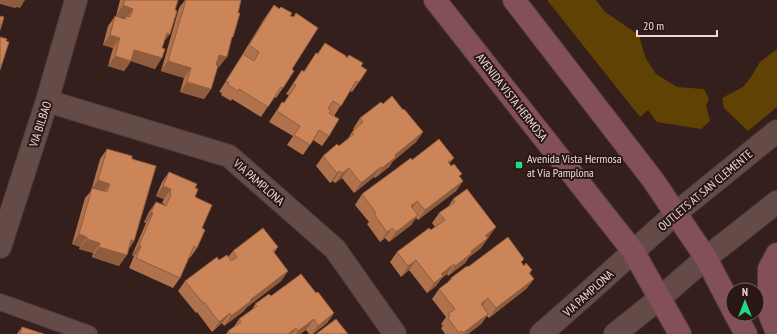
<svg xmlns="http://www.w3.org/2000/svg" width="777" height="334" font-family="'PT Sans Narrow',sans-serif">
<rect width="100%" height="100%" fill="#351f1d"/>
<path fill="#604205" d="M547 0H596L605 12 639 35 645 57 656 74 677 87 704 89 709 99 706 106 710 121 701 129 657 122 648 110 640 117Z
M777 49V107L748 131 724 108 722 98 743 87 751 77 760 62Z"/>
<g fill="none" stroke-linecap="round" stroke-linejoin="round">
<g stroke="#4d3b39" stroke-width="18">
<path id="lane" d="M0 302 89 334"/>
</g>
<g stroke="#4d3b39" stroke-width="24">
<path id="street" d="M47 101 229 156 335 249 395 334
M0 247 47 101 76 0
M541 334 583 297 676 213 777 131
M615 334 660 298 706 258 777 202"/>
</g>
<g stroke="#4d3b39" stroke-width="24">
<path id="secondary" d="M435 0 633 251 680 334
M514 0 653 180 706 258 733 310
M777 254 769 269V313L777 333
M735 314 746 334"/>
</g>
<use href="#lane" stroke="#644b48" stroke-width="16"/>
<use href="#street" stroke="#644b48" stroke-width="22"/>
<use href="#secondary" stroke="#834f58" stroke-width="22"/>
</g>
<path fill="#af724d" d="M120 0H178L175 10 170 34 164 41 155 69 131 61 124 71 108 66 113 48 103 45 108 26 115 16 125 19V18L116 16Z
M185 0H241L231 40 219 67H217L211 89 204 99 180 92 184 78 161 71 179 8Z
M274 5 293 17 296 13 292 69 283 88 276 98 274 97 261 117 232 99 231 101 221 95 222 93 219 92 242 56V55L266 16Z
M325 43 346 57 361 66 359 82 352 92 350 91 334 116 329 136 322 146 313 140 303 155 287 145 293 136 269 122 282 102 284 103 289 95 286 94 302 70 304 71 316 53 317 54Z
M383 104 403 110 423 132 416 142 393 161 389 167 375 178 374 177 354 193 342 178 335 183 333 181 330 183 316 166 323 156 339 146 347 140 352 132 354 130 353 129 360 118Z
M107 149 132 159 134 241 129 249 119 266 92 257 93 253 79 249 80 247 72 244 85 198 91 191 100 159Z
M454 158 449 164 463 181 456 191 418 220 416 218 411 225 389 242 385 238 380 242 367 224 369 222 355 205 362 194 412 160Z
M169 172 195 188V197L202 228 197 248 190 258 189 257 180 278 173 288 129 268 134 256 132 255 146 223 144 222 149 212 156 202 164 205V204L162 203 164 199 156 196 162 182Z
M453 199 489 237 487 239 481 248 469 257 465 263 448 276 447 274 441 279 436 286 427 293 409 270 401 277 390 262 397 252 435 227 432 223 439 213 448 207Z
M278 247 274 253 288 271 281 281 246 308 244 311 224 326 222 323 212 332 197 312 196 313 178 291 185 281 219 260 228 257 233 251Z
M524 259 521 263 524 266 532 270 530 274 534 279 526 289 489 318 487 316 481 324 468 334H445L441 328 443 326 441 324 446 317 432 299 439 289 447 283 451 278 468 267Z
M316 293 334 313 327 323 313 334H309L306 330 300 334H226L228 331 233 328 239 319 252 310 255 304 271 296Z
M22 327 44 334H17Z"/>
<path fill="#8f5d3e" d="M0 0H25L20 8 17 7 15 8 0 4Z
M123 5 133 9 126 19 127 16 125 18 116 16Z
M167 33 170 34 162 44Z
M110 35 120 38 113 48 103 45Z
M134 50 162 58 155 69 131 61 124 71 108 66 115 56Z
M219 55 227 57 219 67 212 65Z
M168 61 191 68 184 78 161 71Z
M187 82 211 89 204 99 180 92Z
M423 132 416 142 393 161 389 167 375 178 382 168 395 155Z
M454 158 446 168 448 162Z
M381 167 374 177 354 193 361 183Z
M349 168 342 178 335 183 342 173Z
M340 171 333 181 330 183 337 173Z
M98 180 110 184 102 194 92 188 91 190Z
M463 181 456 191 418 220 425 210Z
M163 186 171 189 164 199 156 196Z
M417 201 410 211 411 206Z
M151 212 153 213 146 223 144 222Z
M418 215 411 225 389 242 396 232Z
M496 227 481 248 469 257 465 263 448 276 455 266 471 251 485 236Z
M392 228 385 238 380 242 387 232Z
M79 234 87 237 80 247 72 244Z
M87 239 100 243 93 253 79 249Z
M131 240 134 241 127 251Z
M139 245 141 246 134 256 132 255Z
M99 247 127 255 119 266 92 257Z
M416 260 409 270 401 277 408 266Z
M454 264 447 274 441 279 436 286 427 293 434 283 441 274Z
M288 271 281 281 246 308 244 311 224 326 231 316 250 300Z
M534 279 526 289 489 318 496 308Z
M488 298 481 308V304Z
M230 313 222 323 212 332 219 322Z
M334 313 327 323 313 334H312L318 326Z
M488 314 481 324 468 334H463Z
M314 319 306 330 300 334H296L298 331Z
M296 328 292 334H288Z"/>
<path fill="#cc8559" stroke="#8f5d3e" d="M125 0H178L175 10 177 11 170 34 167 33 162 48 165 49 162 58 134 50 131 61 115 56 120 38 110 35 115 16 125 19 127 16 130 17 133 9 123 5Z
M186 0H241L238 13H240L233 37H232L227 57 219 55 216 65 218 66 211 89 187 82 191 68 168 61Z
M274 5 279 9 281 7 292 13 290 16 294 17 296 13 318 28 292 69 294 71 283 88 281 87 268 107 239 89 238 91 228 85 229 83 226 81 243 54 254 61 259 52 249 45Z
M0 16 4 17 0 30Z
M0 37 7 39 6 41 9 42 0 70Z
M325 43 346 56V57L347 58 349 55 363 63 361 66 367 70 359 82 356 81 341 106 333 101 328 108 331 110 329 113 339 119 329 136 319 130 310 145 294 135 300 126 277 111 282 102 284 103 296 85 293 84 302 70 304 72 316 53 318 54Z
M392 96 403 110 404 109 423 132 395 155 396 157 382 168 381 167 361 183 349 168 342 173 340 171 337 173 323 156 337 144 339 146 354 134 352 132 363 122 360 118 381 102 383 104Z
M439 139 454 158 448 162 451 166 454 164 462 174 459 176 463 181 425 210 417 201 411 206 418 215 396 232 392 228 387 232 374 214 376 213 362 194 411 158 412 160Z
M107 149 132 156V159L156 166 134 241 131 240 127 255 99 247 100 243 87 239V237L79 234 92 188 107 192 110 184 98 180Z
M169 172 197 184 195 188 198 189 195 197 212 205 202 228 205 230 197 248 194 246 180 278 136 258 141 246 139 245 153 213 151 212 156 202 166 206 171 194 170 193 171 189 163 186Z
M467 189 496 227 485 236 488 238 471 251 472 253 455 266 454 264 441 274 443 276 434 283 416 260 408 266 397 252 429 228 431 230 445 220 439 213 455 202 453 199Z
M263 228 278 247 273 251 288 271 250 300 251 301 231 316 230 313 219 322 204 302 203 303 185 281 217 257 219 260 227 255 231 261 237 257 233 251Z
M508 237 524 259 521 262 524 266 526 263 532 270 529 273 534 279 496 308 488 298 481 304 488 314 463 333 462 331 459 333 448 318 450 316 448 314 455 309 439 289 452 279 451 278 467 266 468 267Z
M301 274 316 293 318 292 334 313 318 326 314 319 298 331 296 328 288 334H230L228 331 241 322 239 319 257 306 255 304 269 294 271 296Z
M336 319 348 334H316Z
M22 327 44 334H20Z"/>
<rect fill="#23d886" stroke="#2a1613" stroke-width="1.5" x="515" y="161" width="8" height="8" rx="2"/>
<g text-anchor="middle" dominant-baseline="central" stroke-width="4" stroke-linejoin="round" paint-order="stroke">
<g font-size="12" fill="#eadbd9" stroke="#2a1613">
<text transform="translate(512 97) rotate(52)">AVENIDA VISTA HERMOSA</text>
<text transform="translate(40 124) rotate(-72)">VIA BILBAO</text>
<text transform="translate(259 182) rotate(41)">VIA PAMPLONA</text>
<text transform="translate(705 190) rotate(-40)">OUTLETS AT SAN CLEMENTE</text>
<text transform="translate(588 293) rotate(-42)">VIA PAMPLONA</text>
</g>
<g font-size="12" fill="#eadbd9" stroke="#2a1613" text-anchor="start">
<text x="527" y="158">Avenida Vista Hermosa<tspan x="527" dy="14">at Via Pamplona</tspan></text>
</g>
</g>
<g transform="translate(745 302)"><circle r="19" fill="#2a1613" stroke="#776562"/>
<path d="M0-3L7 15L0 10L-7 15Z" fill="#23d886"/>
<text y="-6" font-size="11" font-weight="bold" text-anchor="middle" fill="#eadbd9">N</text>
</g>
<path d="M637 30v6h80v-6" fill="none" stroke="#eadbd9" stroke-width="2"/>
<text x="643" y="30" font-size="12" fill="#eadbd9" stroke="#2a1613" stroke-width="3" paint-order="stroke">20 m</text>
</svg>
